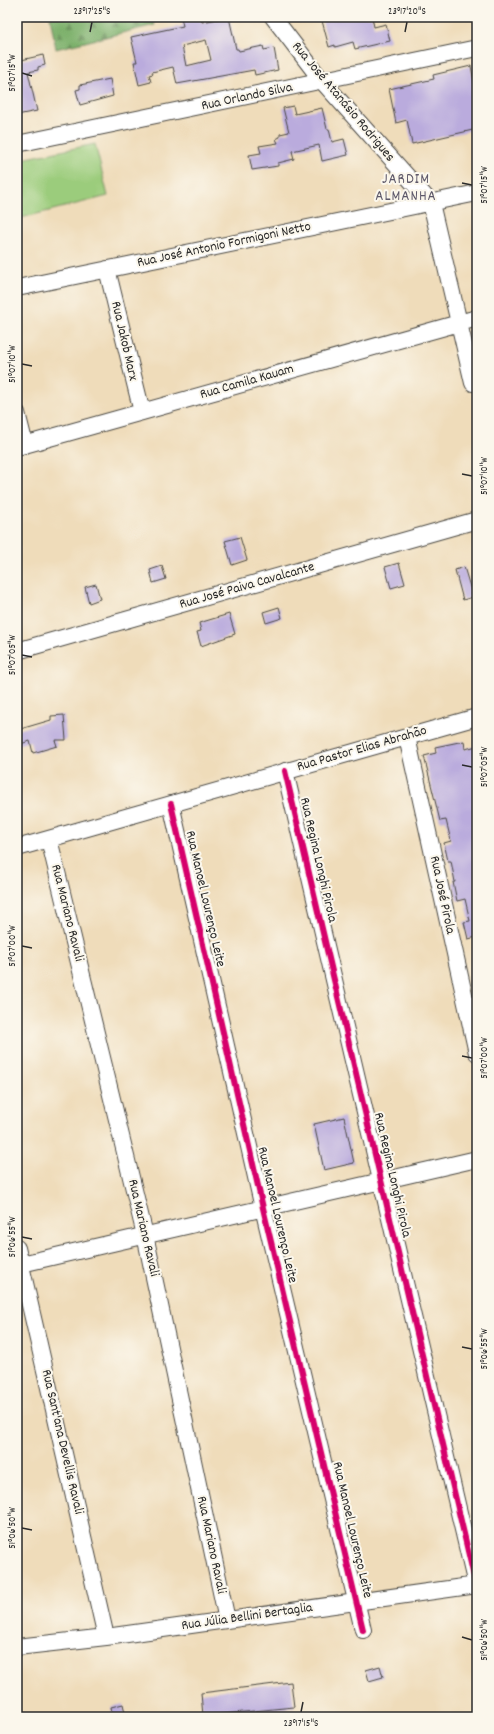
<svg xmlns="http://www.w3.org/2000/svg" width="494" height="1734" font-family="Dekko,sans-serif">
<defs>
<pattern id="forest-firs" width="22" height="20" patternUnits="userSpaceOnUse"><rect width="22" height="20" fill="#7cb06b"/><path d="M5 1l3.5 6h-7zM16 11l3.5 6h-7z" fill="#668f58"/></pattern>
</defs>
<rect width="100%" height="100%" fill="#fbf7ec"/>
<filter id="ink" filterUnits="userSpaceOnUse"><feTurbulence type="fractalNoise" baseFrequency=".025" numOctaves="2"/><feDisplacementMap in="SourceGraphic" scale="8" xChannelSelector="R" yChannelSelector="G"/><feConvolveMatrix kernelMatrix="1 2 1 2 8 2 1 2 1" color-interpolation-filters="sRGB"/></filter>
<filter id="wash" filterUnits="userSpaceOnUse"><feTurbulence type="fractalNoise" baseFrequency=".012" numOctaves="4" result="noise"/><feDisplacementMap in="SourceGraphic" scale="16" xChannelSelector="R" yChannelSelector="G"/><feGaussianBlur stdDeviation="0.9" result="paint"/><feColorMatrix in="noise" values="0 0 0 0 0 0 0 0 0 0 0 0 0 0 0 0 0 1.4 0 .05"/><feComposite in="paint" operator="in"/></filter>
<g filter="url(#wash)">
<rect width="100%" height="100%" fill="#efdcba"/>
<path fill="url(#forest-firs)" stroke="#546e4b" d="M50 17H152L155 25 56 49Z"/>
<path fill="#9bcc7b" stroke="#637c53" d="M95 144 108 196 17 219V160Z"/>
<g id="blocks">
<path fill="#baabdd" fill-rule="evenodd" d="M181 17H200L202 22 229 17 236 49H238L239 51 263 46 264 50 274 48 278 70 255 75 254 70 177 84 173 67 152 72 153 74 149 75 151 82 139 85 134 62H137L131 37 183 26ZM206 40 211 60 186 66 182 46Z
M321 17H372L374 27 386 24 390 41 355 49 353 42 335 47V45L329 47Z
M43 55 45 65 38 67V70L28 72 37 111 17 115V61Z
M471 66 477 98V129L412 144 407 120 396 123 389 89 434 79 433 75Z
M110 79 113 96 80 105 76 90 80 89V85Z
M293 106 295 114 322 108 327 129H329L332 142 344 139 348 155 322 161 319 145 292 151 294 159 278 163V166L252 170 249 155 261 153 259 146 278 143 276 139 280 137V134L289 132 283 108Z
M240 537 247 560 232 565 225 541Z
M399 563 405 584 391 588 385 567Z
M162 566 166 579 153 583 150 570Z
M464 567 473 597 463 600 455 570Z
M96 584 100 599 89 603 85 587Z
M279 607 282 618 266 623 263 612Z
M229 614 235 634 201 646 197 632 201 631 199 623Z
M64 715 66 740H55L57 746 33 753 30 741 17 745V730L51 720V716Z
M464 741 465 749 477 746V937L468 939 464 922 470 921 465 899 457 901 453 882H455L451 861H448L444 843 451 841 446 820 440 821 424 756 436 753 435 747Z
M344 1117 354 1163 324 1170 314 1124Z
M380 1666 383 1677 369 1681 366 1670Z
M291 1682 294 1707 203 1716 201 1693Z
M123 1704 126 1717H113L111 1707Z"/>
</g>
</g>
<g filter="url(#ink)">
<use href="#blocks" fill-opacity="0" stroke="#484640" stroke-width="1"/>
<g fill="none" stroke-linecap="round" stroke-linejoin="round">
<g stroke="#484640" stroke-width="18">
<path id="street" d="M273 17 322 81 431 203 473 383
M17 144 477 48
M107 269 142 412
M17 288 477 193
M17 413 25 445
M17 447 477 318
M17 651 477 520
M407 737 477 1053
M285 771 476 1585
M171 804 263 1208 363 1630
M49 839 145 1235 227 1620
M17 848 477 717
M17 1248 106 1637
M17 1265 477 1159
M17 1647 106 1637 477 1585"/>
</g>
<use href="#street" stroke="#fff" stroke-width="16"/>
<g stroke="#fbf7ec" stroke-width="8">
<path id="cycleway" d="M285 771 476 1585
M171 804 263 1208 363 1630"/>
</g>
<use href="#cycleway" stroke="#d6006c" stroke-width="6"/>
</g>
</g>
<path fill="none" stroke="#2b2b2b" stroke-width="1.5" d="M90 32 92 22M405 32 407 22M22 73 32 76M462 183 472 185M22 364 32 366M462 474 472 476M22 655 32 657M462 765 472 767M22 946 32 948M462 1056 472 1058M22 1237 32 1239M462 1347 472 1349M22 1528 32 1530M462 1637 472 1640M301 1712 303 1702"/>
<g text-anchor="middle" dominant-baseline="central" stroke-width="4" stroke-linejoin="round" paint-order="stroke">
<g font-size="14" fill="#2b2b2b" stroke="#fbf7ec">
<text transform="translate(247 97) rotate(-12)">Rua Orlando Silva</text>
<text transform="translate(343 102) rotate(50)">Rua José Atanásio Rodrigues</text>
<text transform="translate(224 245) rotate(-12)">Rua José Antonio Formigoni Netto</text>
<text transform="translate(124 341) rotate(77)">Rua Jakob Marx</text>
<text transform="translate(247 382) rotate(-16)">Rua Camila Kauam</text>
<text transform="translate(247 586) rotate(-16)">Rua José Paiva Cavalcante</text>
<text transform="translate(362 749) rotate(-16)">Rua Pastor Elias Abrahão</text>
<text transform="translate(318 860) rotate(77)">Rua Regina Longhi Pirola</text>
<text transform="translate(442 895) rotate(78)">Rua José Pirola</text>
<text transform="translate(205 899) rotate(77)">Rua Manoel Lourenço Leite</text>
<text transform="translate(67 913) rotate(76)">Rua Mariano Ravali</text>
<text transform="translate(392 1175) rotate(77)">Rua Regina Longhi Pirola</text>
<text transform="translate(277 1215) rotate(77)">Rua Manoel Lourenço Leite</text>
<text transform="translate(143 1228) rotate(77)">Rua Mariano Ravali</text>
<text transform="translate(62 1442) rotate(77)">Rua Sant'ana Devellis Ravali</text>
<text transform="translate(352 1530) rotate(77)">Rua Manoel Lourenço Leite</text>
<text transform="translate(211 1545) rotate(78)">Rua Mariano Ravali</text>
<text transform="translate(247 1617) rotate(-8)">Rua Júlia Bellini Bertaglia</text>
</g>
<g font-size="15" letter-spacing="1" fill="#5d5869" stroke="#fbf7ec">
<text x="406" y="180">JARDIM<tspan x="406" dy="17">ALMANHA</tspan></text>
</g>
</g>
<rect width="494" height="1734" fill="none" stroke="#fbf7ec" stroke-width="44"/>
<rect x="22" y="22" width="450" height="1690" fill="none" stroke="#2b2b2b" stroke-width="1.5"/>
<g font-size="10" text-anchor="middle" fill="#2b2b2b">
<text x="92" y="14">23°17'25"S</text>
<text x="407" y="14">23°17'20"S</text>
<text transform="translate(11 73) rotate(-90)" y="4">51°07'15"W</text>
<text transform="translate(483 185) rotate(-90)" y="4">51°07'15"W</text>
<text transform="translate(11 364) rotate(-90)" y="4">51°07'10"W</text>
<text transform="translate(483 476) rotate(-90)" y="4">51°07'10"W</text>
<text transform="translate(11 655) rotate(-90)" y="4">51°07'05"W</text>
<text transform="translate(483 767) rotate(-90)" y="4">51°07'05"W</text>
<text transform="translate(11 946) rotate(-90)" y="4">51°07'00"W</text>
<text transform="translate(483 1058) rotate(-90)" y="4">51°07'00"W</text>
<text transform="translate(11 1237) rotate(-90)" y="4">51°06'55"W</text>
<text transform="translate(483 1349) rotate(-90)" y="4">51°06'55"W</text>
<text transform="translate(11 1528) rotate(-90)" y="4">51°06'50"W</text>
<text transform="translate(483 1640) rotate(-90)" y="4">51°06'50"W</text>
<text x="301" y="1726">23°17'15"S</text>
</g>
</svg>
